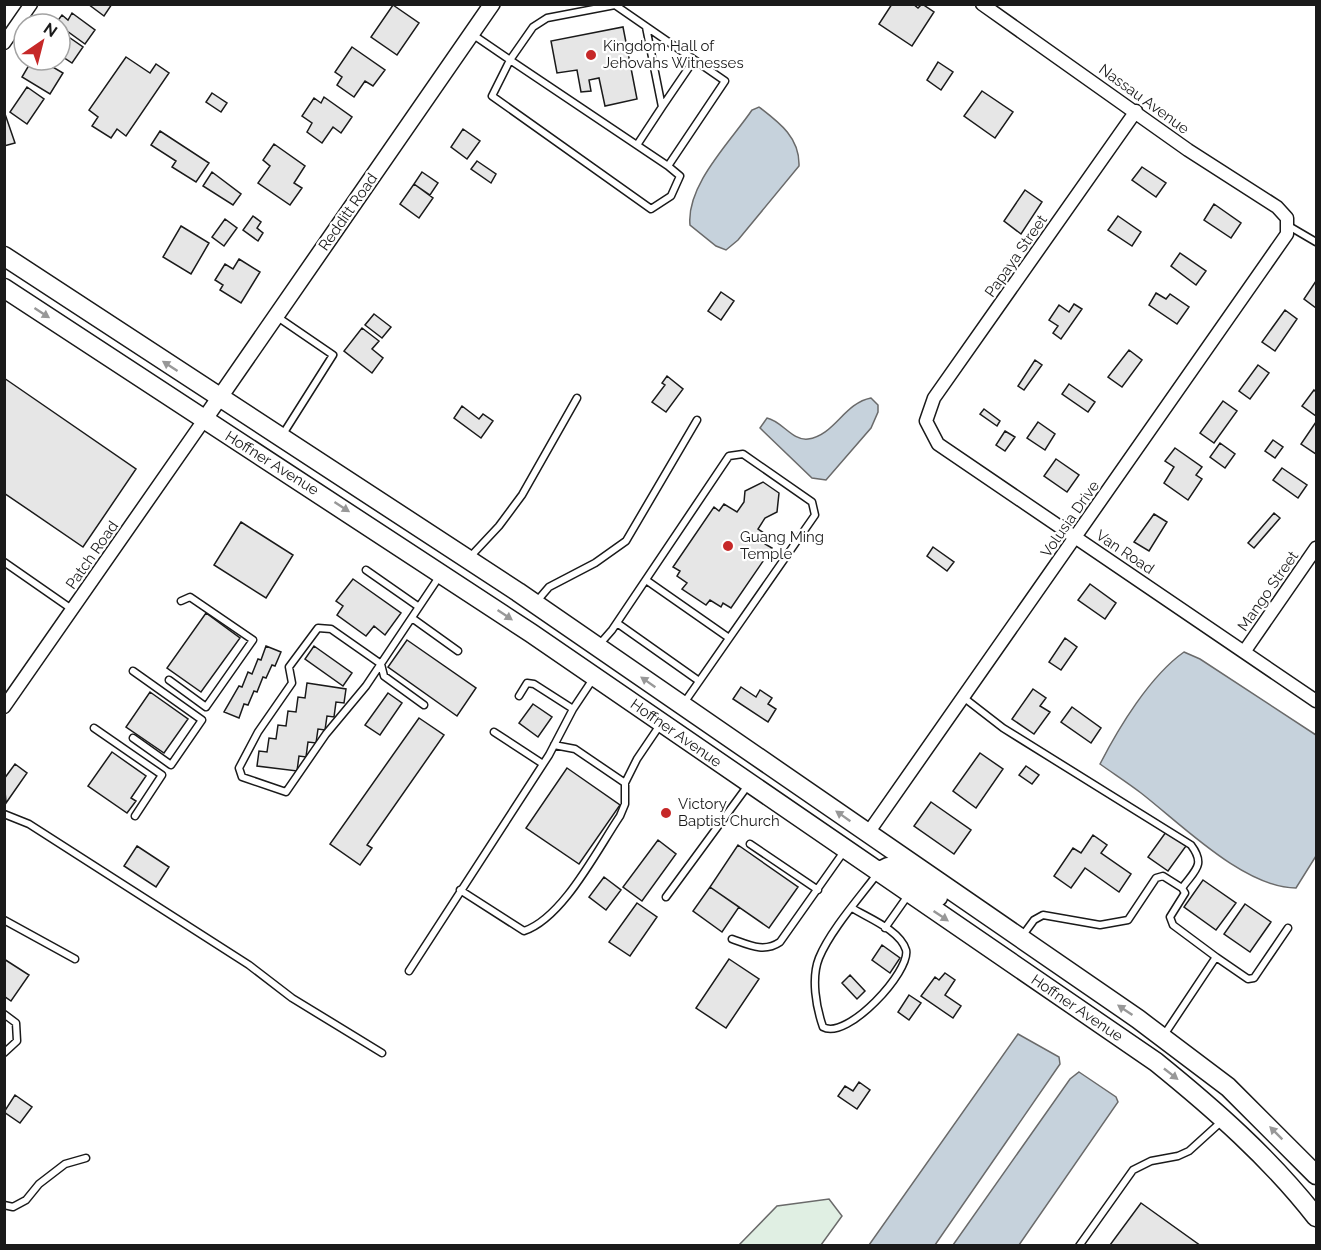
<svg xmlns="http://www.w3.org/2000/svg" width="1321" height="1250" font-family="Raleway,sans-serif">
<rect width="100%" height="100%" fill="#fff"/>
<path fill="#e0efe3" stroke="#6a6a6a" stroke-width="1.5" d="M829 1199 842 1216 821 1245H739L777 1206Z"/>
<path fill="#c6d2dc" stroke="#6a6a6a" stroke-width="1.5" d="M759 107C780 123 800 138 799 166L738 240 726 250 716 246 690 225C686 185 731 141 752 110Z
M871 398 878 405V412L871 428 826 480 812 478 760 428 767 418C782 421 792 441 808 439 834 436 844 403 871 398Z
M1184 652 1200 659 1316 735V856L1296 888C1244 888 1181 824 1141 793 1128 783 1114 774 1100 764 1119 727 1150 676 1184 652Z
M1018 1034 1059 1057 1060 1064 935 1245H869Z
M1079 1072 1116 1097 1118 1102 1019 1245H953L1070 1079Z"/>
<path fill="#e6e6e6" stroke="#1a1a1a" stroke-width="1.5" d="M88 4H112L104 16Z
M892 4H913L918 8 922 4 934 12 912 46 879 24Z
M393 5 419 23 397 55 371 37Z
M72 13 95 30 85 44 56 23 62 15 68 20Z
M623 27 637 99 605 106 599 78 589 80 591 91 581 92 577 70 557 73 551 41Z
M60 31 83 47 72 63 60 55Z
M352 47 385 70 373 86 365 81 354 97 337 85 342 77 335 72Z
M126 57 150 73 156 64 169 73 126 136 117 129 111 138 92 126 98 117 89 110Z
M32 60H41L63 73 50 94 22 77Z
M938 62 953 72 941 90 927 80Z
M27 87 44 99 27 124 10 112Z
M982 91 1013 112 995 138 964 116Z
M212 93 227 103 221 112 206 102Z
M324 97 352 117 341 133 333 127 322 143 307 132 312 123 302 116 314 98 321 103Z
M4 111 15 143 4 146Z
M463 129 480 141 467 159 451 147Z
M160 131 209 163 196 182 172 167 176 161 151 145Z
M274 144 305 166 294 183 302 188 290 205 258 183 270 166 263 160Z
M477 161 496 174 491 183 471 169Z
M1142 167 1166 183 1156 197 1132 180Z
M212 172 241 194 233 205 203 186Z
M422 172 438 183 430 195 414 184Z
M414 184 433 198 419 218 400 204Z
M1025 190 1042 202 1021 234 1004 221Z
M1214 204 1241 223 1231 238 1204 220Z
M253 216 261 222 257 228 263 233 258 241 243 230Z
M1118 216 1141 232 1132 246 1108 230Z
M225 219 237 228 224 246 212 237Z
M181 226 209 243 191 274 163 257Z
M1180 253 1206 271 1196 285 1171 266Z
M239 259 260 272 241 303 220 290 223 285 215 280 225 264 233 269Z
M1316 281V308L1304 299Z
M721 292 734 301 721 320 708 311Z
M1156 293 1166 299 1170 294 1189 307 1177 324 1149 305Z
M1074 304 1082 309 1061 339 1053 333 1058 326 1049 320 1059 305 1069 312Z
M1285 310 1297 319 1275 351 1262 342Z
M374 314 391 327 382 338 365 325Z
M362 328 379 341 372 349 383 358 372 373 344 351Z
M1129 350 1142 360 1122 387 1108 377Z
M1035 360 1042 365 1024 390 1018 386Z
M1258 365 1269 373 1250 399 1239 391Z
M667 376 683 389 666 412 652 402 665 385 662 383Z
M4 378 136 469 83 547 4 493Z
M1069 384 1095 402 1088 412 1062 394Z
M1314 390 1316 392V416L1302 406Z
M1223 401 1237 411 1214 443 1200 433Z
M462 406 479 419 483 414 493 421 481 438 454 418Z
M984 409 1000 421 997 426 980 414Z
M1038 422 1055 434 1045 450 1027 438Z
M1316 422V454L1301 444Z
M1005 431 1015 437 1005 451 996 445Z
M1273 440 1283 447 1275 458 1265 451Z
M1220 443 1235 454 1225 468 1210 457Z
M1175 448 1202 467 1196 475 1202 479 1188 500 1164 483 1174 467 1165 461Z
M1056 459 1079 475 1067 492 1044 476Z
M1282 468 1307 485 1298 498 1273 480Z
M763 482 779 493 777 512 765 518 758 529 770 537 765 544 772 548 731 608 723 603 721 607 710 600 706 605 682 589 687 583 677 576 680 571 673 567 714 507 719 511 724 504 737 512 744 502 745 491Z
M1274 513 1280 518 1254 548 1248 543Z
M1154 514 1167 522 1149 551 1134 542Z
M241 522 293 555 266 598 214 565Z
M933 547 954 562 947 571 927 556Z
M353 579 401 613 385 635 374 626 366 636 337 615 343 606 336 601Z
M1090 584 1116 603 1105 619 1078 600Z
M206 613 240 638 201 692 167 668Z
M1065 638 1077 647 1061 670 1049 662Z
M407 640 476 688 457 716 388 667Z
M266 646 281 652 275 666 272 665 266 678 263 677 257 692 254 691 248 705 244 704 239 718 224 712 239 686 242 687 248 672 252 674 258 659 261 660Z
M314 646 352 673 343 686 305 659Z
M307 683 346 689 344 703 336 702 334 717 327 716 325 730 318 729 316 743 308 742 306 757 299 756 297 771 257 766 259 751 267 752 269 738 276 739 278 725 286 726 288 711 296 712 298 697 305 698Z
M741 687 756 697 760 690 772 698 768 704 776 709 768 722 733 699Z
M1033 689 1046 698 1040 706 1050 712 1034 734 1012 719Z
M150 692 188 719 164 753 126 727Z
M388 693 402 703 380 735 365 725Z
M533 704 552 717 538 737 519 723Z
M1072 707 1101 728 1091 743 1061 722Z
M419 718 444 735 367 845 372 848 360 865 330 844Z
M112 752 146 776 131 798 136 801 127 813 88 786Z
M980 753 1003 769 976 808 953 791Z
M15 764 27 773 6 803 4 779Z
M1026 766 1039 775 1032 784 1019 775Z
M567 768 620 805 579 864 526 828Z
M931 802 971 830 954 854 914 826Z
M1166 832 1186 846 1168 871 1148 857Z
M1093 835 1107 845 1101 853 1131 874 1119 892 1085 868 1071 888 1054 876 1073 848 1081 853Z
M658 840 676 854 642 901 623 887Z
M738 845 798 887 769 928 710 887Z
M137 846 169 867 156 887 124 866Z
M604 877 621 890 606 910 589 897Z
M1203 880 1236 903 1216 930 1184 907Z
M710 887 739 907 722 932 693 911Z
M637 903 657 917 630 956 609 942Z
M1245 904 1271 922 1250 952 1224 934Z
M882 945 900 958 890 973 872 960Z
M4 959 29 975 11 1001 4 996Z
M729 959 759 979 726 1028 696 1008Z
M945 973 955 980 945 995 961 1006 953 1018 921 996 935 977 939 980Z
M850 975 865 991 857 999 842 983Z
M909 995 921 1003 909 1020 898 1012Z
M859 1082 870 1090 857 1109 838 1096 845 1086 853 1091Z
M15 1095 32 1107 20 1123 4 1112Z
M1141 1203 1201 1246 1110 1245Z"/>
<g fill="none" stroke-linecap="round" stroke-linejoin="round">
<g stroke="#1a1a1a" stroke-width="9">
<path id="service" d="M472 34 510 60 492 96 651 209 671 196 680 176 668 166 725 81 615 5 547 18 533 27 510 60 668 166
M662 107 694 60
M637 145 662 107 646 27
M1287 225 1316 242
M276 316 333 355 283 434
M470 557 499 526 522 495 577 398
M4 562 73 610
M366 570 419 607
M646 580 729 638
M537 601 549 587 595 563 626 541 697 420
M412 618 458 651
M617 623 699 681
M598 646 612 630 729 456 743 454 812 502 815 515 684 703
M133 671 202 720 171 765 133 738
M169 680 206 707 253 640 190 597 181 601
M519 696 527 683 534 684 573 709
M963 697 1003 728 1191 845C1206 865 1195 870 1182 888
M424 705 384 676 381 664 331 629 318 628 289 667 292 683 258 732 239 768 242 777 286 792 326 734 366 686 439 577
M94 728 162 775 135 816
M494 732 543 764
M554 745 575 749 625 783 637 759 660 725
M4 814 29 824 249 965 292 998 382 1053
M750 844 818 890
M460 890 524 931C563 918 597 850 620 816L625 804V783
M666 897 749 784
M852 908C868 918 900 930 906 950 911 971 847 1041 823 1027 816 1007 811 978 819 958 830 931 860 897 878 873
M4 920 75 959
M885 928 909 894
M1023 935 1034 920 1043 915 1100 925 1128 920 1156 878 1163 876 1182 888 1185 893 1170 917 1173 925 1216 957 1164 1035
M732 939C749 945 764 953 780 942L845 850
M1216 957 1248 979 1254 978 1288 928
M409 971 549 755 573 709 593 679
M4 1014 16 1023 17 1041 4 1053
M4 1205 13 1207 26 1200 39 1184 65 1164 86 1158
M1079 1246 1133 1170 1151 1161 1178 1156 1189 1151 1221 1122"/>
</g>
<g stroke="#1a1a1a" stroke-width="15">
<path id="minor" d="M4 43 31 4
M1136 111 934 398 926 421 938 444 1316 701
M1244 652 1316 548
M4 707 204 420
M868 833 1287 234V218L1277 207 1188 150 982 4"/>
</g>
<g stroke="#1a1a1a" stroke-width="18">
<path id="tertiary" d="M204 420 492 4"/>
</g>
<g stroke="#1a1a1a" stroke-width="21">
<path id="primary" d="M4 256 518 592 1138 1019 1228 1087 1316 1175
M4 288 531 633 1156 1062C1214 1109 1270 1158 1316 1217
M878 872 888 867 899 870 938 897"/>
</g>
<use href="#service" stroke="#fff" stroke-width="6"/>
<use href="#minor" stroke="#fff" stroke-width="12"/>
<use href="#tertiary" stroke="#fff" stroke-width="15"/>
<use href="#primary" stroke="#fff" stroke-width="18"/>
</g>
<defs><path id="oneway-solid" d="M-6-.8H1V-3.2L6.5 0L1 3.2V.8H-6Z" transform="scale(1.5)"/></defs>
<g fill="#989898">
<use href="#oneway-solid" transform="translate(42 313) rotate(33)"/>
<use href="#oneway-solid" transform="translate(170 366) rotate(-147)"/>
<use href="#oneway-solid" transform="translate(342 507) rotate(33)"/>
<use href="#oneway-solid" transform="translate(505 615) rotate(34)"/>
<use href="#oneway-solid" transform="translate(648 682) rotate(-145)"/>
<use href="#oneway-solid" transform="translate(843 816) rotate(-145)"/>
<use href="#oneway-solid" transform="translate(941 916) rotate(34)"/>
<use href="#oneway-solid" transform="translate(1125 1010) rotate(-146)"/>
<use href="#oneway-solid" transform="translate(1171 1074) rotate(38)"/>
<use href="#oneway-solid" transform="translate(1276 1133) rotate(-135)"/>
</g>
<g fill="#c62828" stroke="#fff" stroke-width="2">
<circle cx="591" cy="55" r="6"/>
<circle cx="728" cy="546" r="6"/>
<circle cx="666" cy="813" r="6"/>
</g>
<g text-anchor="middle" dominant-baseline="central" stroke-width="4.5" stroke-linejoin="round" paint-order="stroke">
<g font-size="15" fill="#1a1a1a" stroke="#fff" text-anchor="start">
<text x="603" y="46">Kingdom Hall of<tspan x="603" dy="17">Jehovahs Witnesses</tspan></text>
<text x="740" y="537">Guang Ming<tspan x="740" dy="17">Temple</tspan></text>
<text x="678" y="804">Victory<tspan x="678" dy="17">Baptist Church</tspan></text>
</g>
<g font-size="15" fill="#1a1a1a" stroke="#fff">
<text transform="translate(1144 99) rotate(36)">Nassau Avenue</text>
<text transform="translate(348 212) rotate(-55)">Redditt Road</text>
<text transform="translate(1016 256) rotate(-55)">Papaya Street</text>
<text transform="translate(272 463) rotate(32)">Hoffner Avenue</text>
<text transform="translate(1070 519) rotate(-55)">Volusia Drive</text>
<text transform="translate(1125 552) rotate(34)">Van Road</text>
<text transform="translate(92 555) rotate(-55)">Patch Road</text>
<text transform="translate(1268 591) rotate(-55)">Mango Street</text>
<text transform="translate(676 733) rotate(35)">Hoffner Avenue</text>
<text transform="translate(1077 1008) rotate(34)">Hoffner Avenue</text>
</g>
</g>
<rect width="1321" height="1250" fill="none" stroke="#1a1a1a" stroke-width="12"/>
<g transform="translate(42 42) rotate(35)"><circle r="28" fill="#ffffff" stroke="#a3a3a3" stroke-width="1.5"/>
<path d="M0-4.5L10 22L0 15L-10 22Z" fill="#c62828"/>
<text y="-9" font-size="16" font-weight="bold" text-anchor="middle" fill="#1a1a1a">N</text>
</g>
</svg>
